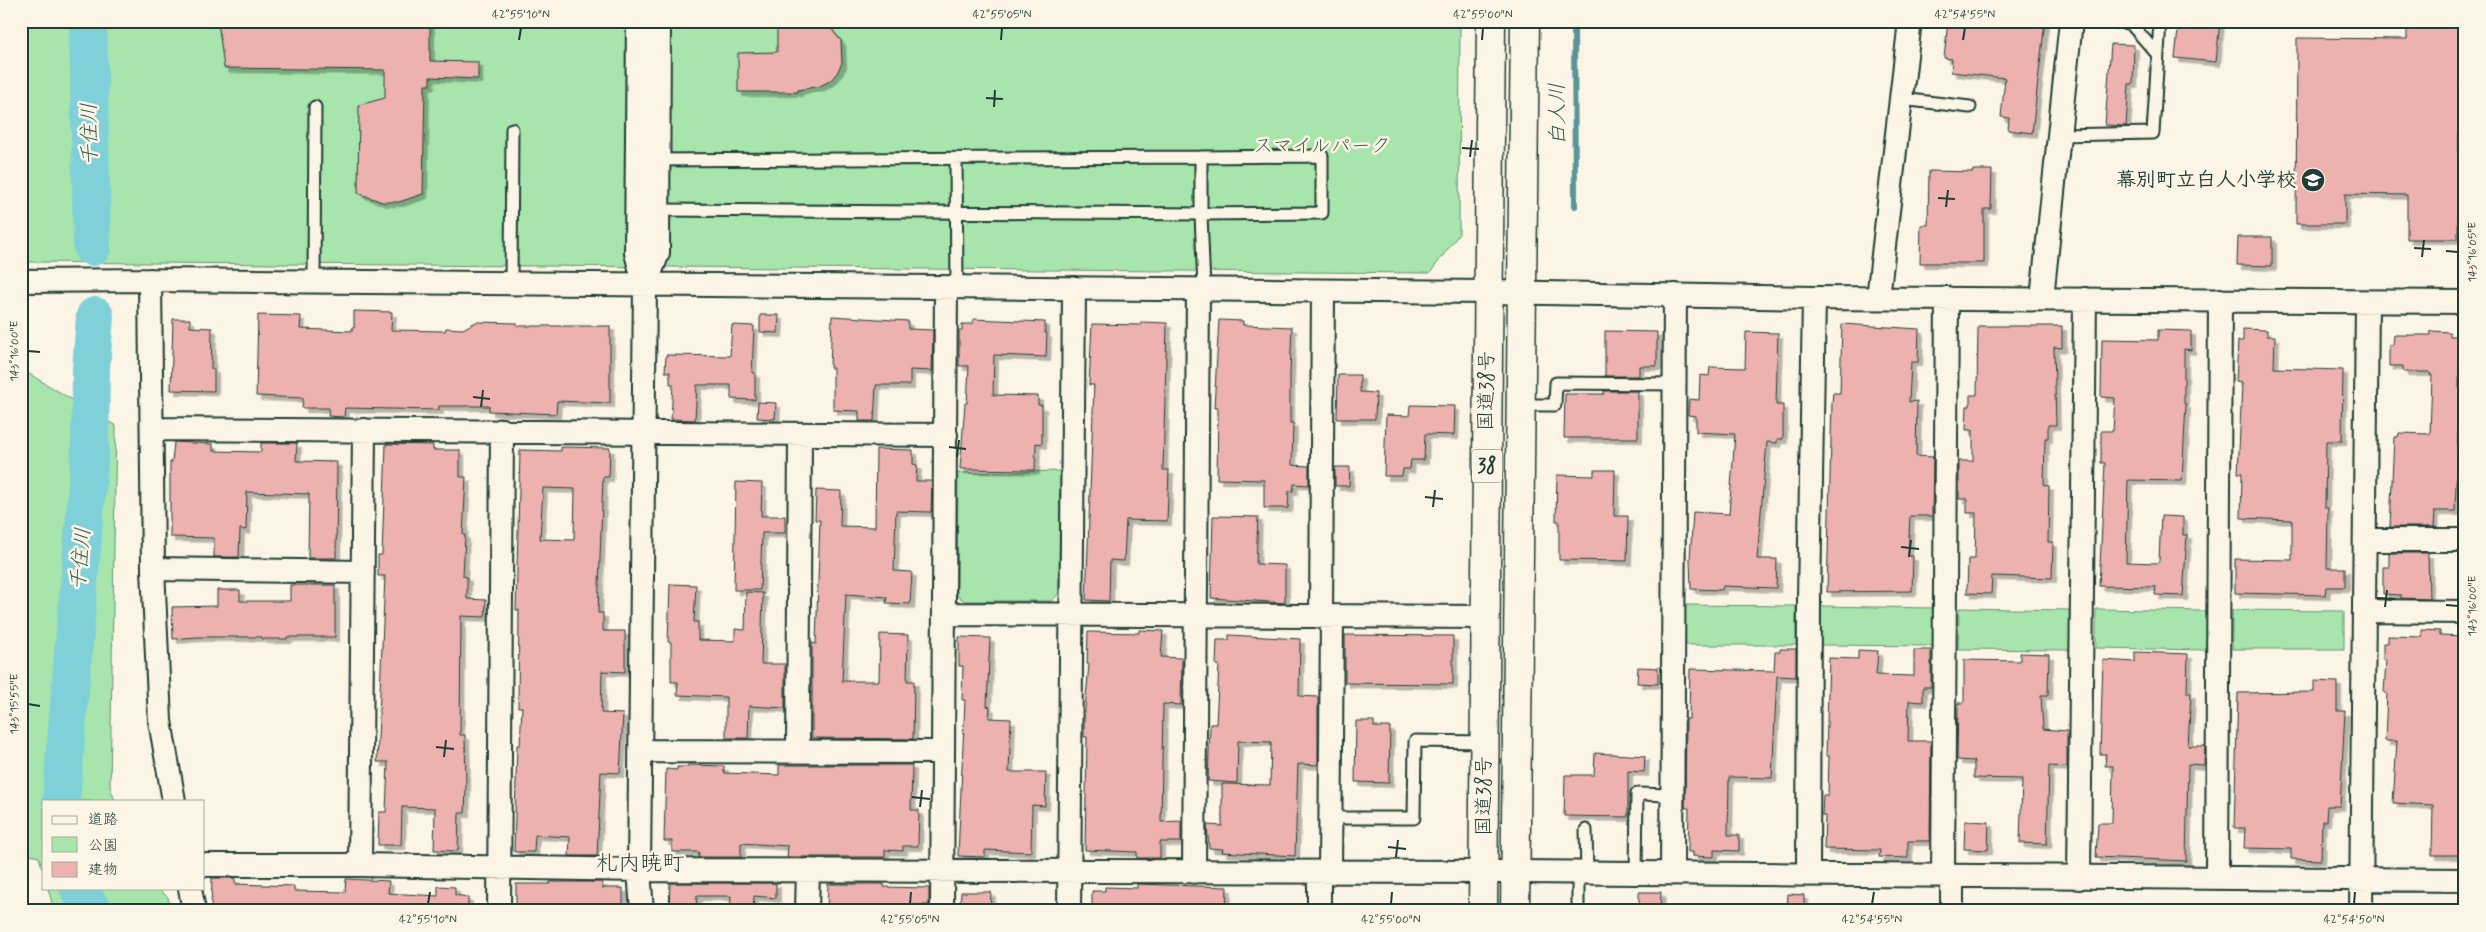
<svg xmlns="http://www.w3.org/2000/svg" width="2486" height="932" font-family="Mynerve,'Klee One',sans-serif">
<defs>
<filter id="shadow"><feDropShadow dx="4.5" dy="4.5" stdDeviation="0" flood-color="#0004"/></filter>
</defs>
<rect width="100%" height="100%" fill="#fcf5e5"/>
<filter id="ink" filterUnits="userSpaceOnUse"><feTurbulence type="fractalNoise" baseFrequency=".02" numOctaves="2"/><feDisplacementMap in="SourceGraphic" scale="10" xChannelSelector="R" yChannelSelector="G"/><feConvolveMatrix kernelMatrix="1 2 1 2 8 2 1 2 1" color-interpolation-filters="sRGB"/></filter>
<g filter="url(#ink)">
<path fill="#a7e5ac" stroke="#639170" d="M21 21H1460L1459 234 1430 273 21 262Z
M21 369 116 426 110 787 115 801H44V874L39 857 21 853Z
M1060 471 1059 593 1052 601H965L957 596 958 473Z
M1685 605 1796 606V645H1684Z
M1821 606 1934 608V646L1820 645Z
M1959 608 2070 610V650L1958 649Z
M2096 609 2207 611 2206 650 2096 648Z
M2232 610 2344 611V649H2232Z
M48 888H156L168 897 171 911H54Z"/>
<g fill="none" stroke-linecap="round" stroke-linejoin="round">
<path stroke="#599598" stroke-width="6" d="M1574 21 1575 206"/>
<path stroke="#80d0da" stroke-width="38" d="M88 21 92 247
M61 801 90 451 91 368 95 316
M78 888 93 911"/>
</g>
<path fill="#edb1b0" stroke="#1f3d34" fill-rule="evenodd" filter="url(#shadow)" d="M218 21H430V61L478 62V79L430 77V85H425L423 194 399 202H382L358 193 359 105 385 98V70L224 68Z
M777 21H825L841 41 842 63 837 73 830 81 820 86 798 90V92H738V53L777 52Z
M1948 21H2045L2032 133 2008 130 2009 118 2001 117 2005 78 1951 72 1952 59 1944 58Z
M2179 21H2220L2216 62 2175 58Z
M2407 21H2460L2458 239H2407V195L2345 194V224H2296L2297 38 2407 39Z
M2111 44 2134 45 2133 84H2129L2126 126 2105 125Z
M1973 170H1992L1991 209H1984V263H1920L1921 225H1928L1929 171 1973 172Z
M2238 237H2272V266L2237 265Z
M354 311 392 312 391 330 445 331 446 328 463 329 476 322 517 323V326H610V403L557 401 556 414 489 411V406H439V410L345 408 344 417 328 416 329 408H302L303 398 256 396 258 315 301 316 300 329 352 331V328H354Z
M760 315H779L778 333 760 332Z
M832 316 908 321V329L933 330 932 371 910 370V385H876L874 421H859V411L833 410V368H830Z
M173 319H190V327L212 328 211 369H214V391L171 390Z
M973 319 1045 322V333H1047L1046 357 994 355 993 395 1038 396V405H1042V444L1036 443 1035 470 960 469 965 403H967L969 366H959V331H962V324H973Z
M1219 320 1243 321V325L1292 327 1290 373V423H1293L1292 465 1309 466V485L1294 484 1293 491H1289L1288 508H1264V480L1217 479 1218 408H1214Z
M1141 322 1167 323 1163 470H1169L1167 521 1126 520 1124 561 1110 560 1109 601 1086 600 1094 385H1089L1092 324 1141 325Z
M1842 324 1919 329 1918 362H1911L1909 402 1917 401 1916 456 1933 457 1932 516H1910L1908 556H1913L1912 591 1827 592 1832 402 1833 393H1840Z
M732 325 754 326 752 373H755V400L731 399V385H697L695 420 671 419 673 384H670V372H665L666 355 730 356Z
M1978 326H2062V348L2054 347 2056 425H2048V438H2045L2044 485 2049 486 2048 542H2053L2052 578 1992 576 1991 594 1967 593 1968 559H1975L1976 513H1967V499H1959V461H1973V430H1966L1967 406H1970V395H1977Z
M2243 329 2267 330V336H2275L2274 368 2343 370 2342 441H2326L2325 508H2328L2327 568H2345V587H2326L2325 595 2235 593V559L2292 560V520L2241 518 2242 473H2238L2242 383 2236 382 2238 341H2243Z
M2158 330 2191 331V350L2184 349V404H2186L2182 481 2128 480 2126 562 2157 563 2159 561 2161 516 2183 517V535H2187L2183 596 2155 595 2156 587 2099 586 2105 463H2101V431H2113L2115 398 2101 397 2102 339 2158 340Z
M1605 331 1657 332V366H1639V376H1605Z
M2431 331 2450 332V336H2460L2459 388H2465V410H2459L2455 511H2435L2434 527H2390L2394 437H2398L2399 433 2430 434 2432 375H2430V372H2403V366H2389V345H2393L2394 335H2431Z
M1746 332 1778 333 1776 405H1783V439H1777V443L1767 442 1757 559H1777L1776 588 1723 586 1722 590 1691 589 1690 559 1693 512 1729 514 1735 434 1696 432V416L1688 415 1689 399 1699 400 1700 375 1709 376 1710 367 1745 368Z
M1338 375H1360V392L1376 393 1375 419H1337Z
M1604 391H1638V438H1564L1565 394H1604Z
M758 402 776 403 775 419 757 418Z
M1410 405 1455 406 1454 435 1425 434 1424 460H1411L1410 469H1403L1402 476H1384L1386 415 1409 416Z
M174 442 213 444V451L261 452V443H297L296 461 337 462 336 558H308L309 494 247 492 246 530 240 529 239 557H214V538L170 537V462H172Z
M386 444 433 445V450H460V477H466L463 535H465L463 576 467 577V599L486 600 485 617 461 616 460 735H465L466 786 465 813H459L458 851 434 850 435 808 402 807 401 845H378L379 812H386L388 762H377L385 576H378V555H382Z
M561 447 610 448 609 477H603L598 613H603V631H625V672L602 671 601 713 623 714 620 773 601 772 597 856H569L570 837 535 835 534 852H514L517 745H520L522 707H518L519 610H516L520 450 561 451ZM543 488 575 489 574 540 540 539Z
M876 449 913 450V464L917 465 916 481H932L931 512 896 511 894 571 912 572 910 604 886 603 887 597 846 594 842 681H879L880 634 908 635 907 681H914L913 739 812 738V643L816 644 820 520H815L816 490 841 491 840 526 875 527Z
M1335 467H1350L1349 486H1335Z
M1594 470H1615L1614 516H1628L1627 561 1559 560V521H1556L1557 475 1594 476Z
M736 482 762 483 761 516H785V533H762L760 590H734Z
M1213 516 1258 517 1256 564 1285 565V603L1211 598Z
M2389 553H2428L2429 599 2401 598V595L2383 594V567H2389Z
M670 584 696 585 694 622H698V640L735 641V629L745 630 746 592 763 593 761 664H785V708L749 706 748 738H726V697L677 695 678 682H671V642H668Z
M290 585H335V637H287V639H262V637H197L173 639 172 607 217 606V590H240V601H290Z
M1139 630 1163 631 1161 657 1182 658 1181 705 1163 704 1161 822 1181 821V842H1160V858H1137V852L1085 850 1087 737H1084V720L1089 664H1087L1088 632 1139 633Z
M2422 630 2440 631V635L2465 636V855H2432L2433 805 2393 803 2397 741H2385L2387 693H2384L2386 660H2383V643H2388V636L2422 637Z
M1229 635 1300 639 1299 696 1318 697V765L1298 764 1295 856 1222 852 1223 849 1209 848 1207 825 1222 826V784L1270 785 1271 742 1238 741 1237 783 1208 781 1210 724H1216L1219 665H1216L1217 640H1229Z
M1345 635 1453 636V684L1345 683Z
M959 637 990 638 987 706 990 707 989 718 1011 719 1009 772H1046L1045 806 1032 805 1031 852 985 850V857L958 856 965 700H962L963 666H959Z
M1780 649H1796V677L1777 676 1772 778 1729 777 1728 835H1739V851L1714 850V857L1693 856V852H1688L1689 808H1685L1686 719H1689L1690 669 1774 671 1775 652H1780Z
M1858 650 1878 651 1876 675 1914 676V650H1931V687H1923V702L1909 701 1908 741H1931L1930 841H1908V858L1879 857 1880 850 1824 849 1825 816H1822L1823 795H1828L1829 756H1826L1829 658 1858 659Z
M2135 652 2188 654 2187 693H2191L2188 746H2205L2204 765 2188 764 2186 861 2096 857 2098 823H2112L2113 766H2105L2106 754H2100L2103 660 2135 662Z
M2020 653 2049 654 2048 695H2041L2043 729 2067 731V767L2049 766 2047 844 2020 843 2022 779 1974 778V761L1957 760 1958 703H1964V660L2020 661Z
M1638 667 1658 668V684L1637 683Z
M2314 681 2337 682V711H2345L2340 806H2327L2326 821H2322L2321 860 2291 859V849L2244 848 2245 828H2234L2238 693 2314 692Z
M1356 721H1374V727H1390L1389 783 1355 782Z
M1595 753 1645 756 1644 772 1628 771V817L1564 816 1565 775H1594Z
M688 765 724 766V773L779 775V765H912L911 810H919L918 846H903V851L885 850V857H787L788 846 741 843V857H698L699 852H672V841H664L666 769 677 770V767H687Z
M1965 821 1989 822 1988 850 1964 849Z
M212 878H235V884L294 886V891L345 892 346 879 389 881 388 893 438 896V886L455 887V895L468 897V911H211Z
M550 882H602V888H623V906H598V911H571V907H538V911H516V884H550Z
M670 883H776V898L754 896 753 911H730L731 896H697L696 911H669Z
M828 884H884V887L929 888V905H910V908L903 907V911H827Z
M1137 884 1227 887 1226 911H1092V891H1105V887L1137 888Z
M961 892H991L990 911H960Z
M1639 892H1661L1660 911H1639Z
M1788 894 1804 895V911H1787Z"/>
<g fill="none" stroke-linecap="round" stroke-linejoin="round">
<g stroke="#1f3d34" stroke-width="15">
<path id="lane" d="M2108 21 2130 23 2158 55
M1901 99 1970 107
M2059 135 2153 133 2160 21
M956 159 957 287
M655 160 1201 157V214L1322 213V156L1201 157
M656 210 1201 214 1204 289
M314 283 315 107
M511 285 512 129
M1521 405H1555L1556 383 1675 384
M1330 818H1414L1415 741 1485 742
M1586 830 1587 873
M1578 873V911
M1636 874 1637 794 1673 795"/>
</g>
<g stroke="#1f3d34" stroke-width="26">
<path id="street" d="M638 21 636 253 645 286 639 870 642 911
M150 280 153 569 160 721 174 801
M21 281 150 280 1489 292 1814 298 2465 302
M645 286 658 253 659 21
M1878 298 1910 21
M2042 298 2071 21
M152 429 946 435
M2365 540H2465
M153 569 363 572
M2365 611 2465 612
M944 614 1485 617
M1321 617 1323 291
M798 750 800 435
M641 751 942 752
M204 865H360L639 870 1515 872 2465 880
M360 865 364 430
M1194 872 1198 290
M1330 873 1332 617
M1672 874 1675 295
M1808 875 1809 599 1814 298
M1943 876 1947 298
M2217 877 2220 300
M2079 878 2085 299
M190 888 194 911
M499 911 502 430
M807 911 808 870
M942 911 946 288
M1069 911 1074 288
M1319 911V873
M1952 911V876
M2361 911 2367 302"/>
</g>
<g stroke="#1f3d34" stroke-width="31">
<path id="highway" d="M1483 911 1491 21
M1515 911 1525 21"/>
</g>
<use href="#lane" stroke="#fcf5e5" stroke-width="11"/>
<use href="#street" stroke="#fcf5e5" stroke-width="22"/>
<use href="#highway" stroke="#fcf5e5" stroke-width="28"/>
</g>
</g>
<path fill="none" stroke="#1f3d34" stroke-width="2" d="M519 40 521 28M1001 40 1002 28M1482 40 1483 28M1963 40 1965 28M986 98 1003 99M994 107 995 90M1462 148 1479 149M1470 157 1472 140M1938 198 1955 199M1946 207 1948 190M2414 248 2431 249M2446 251 2458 252M2422 257 2424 240M28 351 40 352M473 397 490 399M481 407 483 390M949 447 966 449M957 457 959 440M1425 497 1443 499M1433 507 1435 490M1901 547 1919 549M1909 557 1911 540M2377 598 2395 599M2446 605 2458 606M2385 607 2387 590M28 704 40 706M436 747 454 749M444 757 446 740M912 797 930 799M920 807 922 790M1388 847 1406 849M1396 857 1398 840M428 904 430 892M910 904 911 892M1391 904 1392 892M1872 904 1874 892M2354 904 2355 892"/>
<defs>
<g id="school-disc" transform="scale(1.25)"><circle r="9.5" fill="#1f3d34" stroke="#fcf5e5"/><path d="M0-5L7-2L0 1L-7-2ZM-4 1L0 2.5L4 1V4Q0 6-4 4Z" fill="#fff"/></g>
</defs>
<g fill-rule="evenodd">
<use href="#school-disc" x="2313" y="180"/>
</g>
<g text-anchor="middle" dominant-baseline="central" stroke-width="5" stroke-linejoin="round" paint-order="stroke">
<rect fill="#fcf5e5" stroke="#617469" stroke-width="1" x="1472" y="449.5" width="30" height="33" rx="4"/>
<g font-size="19" font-weight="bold" fill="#1f3d34">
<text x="1487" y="466">38</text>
</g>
<g font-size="20" fill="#3a5f4c" stroke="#fcf5e5">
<text x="1322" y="146">スマイルパーク</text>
</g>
<g font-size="20" font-weight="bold" fill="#1f3d34" stroke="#fcf5e5" text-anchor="end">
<text x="2296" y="180">幕別町立白人小学校</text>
</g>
<g font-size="20" fill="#1f3d34" stroke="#fcf5e5">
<text transform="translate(1487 391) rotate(-89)">国道38号</text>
<text transform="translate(1484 796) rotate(-90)">国道38号</text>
</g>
<g font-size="21" font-style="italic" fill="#325a55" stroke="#fcf5e5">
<text transform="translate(1558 114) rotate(-91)">白人川</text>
<text transform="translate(90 134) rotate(-91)">千住川</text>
<text transform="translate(81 559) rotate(-85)">千住川</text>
</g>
<g font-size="22" fill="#1f3d34" stroke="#fcf5e5">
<text x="640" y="864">札内暁町</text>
</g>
</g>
<rect width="2486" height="932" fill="none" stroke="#fcf5e5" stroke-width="55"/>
<rect x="42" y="800" width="162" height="90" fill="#fcf5e5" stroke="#a4ab9e"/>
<rect x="52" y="816" width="25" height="8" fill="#fcf5e5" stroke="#a4ab9e"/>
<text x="88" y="824" font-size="15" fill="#1f3d34">道路</text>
<rect x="52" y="837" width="25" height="15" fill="#a7e5ac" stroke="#a4ab9e"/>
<text x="88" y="850" font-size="15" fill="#1f3d34">公園</text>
<rect x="52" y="862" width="25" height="15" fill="#edb1b0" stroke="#a4ab9e"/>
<text x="88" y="874" font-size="15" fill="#1f3d34">建物</text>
<rect x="28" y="28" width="2430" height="876" fill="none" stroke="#1f3d34" stroke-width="2"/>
<g font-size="12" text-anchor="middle" fill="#1f3d34">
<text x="521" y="18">42°55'10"N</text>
<text x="1002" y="18">42°55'05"N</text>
<text x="1483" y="18">42°55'00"N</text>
<text x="1965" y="18">42°54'55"N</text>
<text transform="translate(2472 252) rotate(-90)" y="4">143°16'05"E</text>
<text transform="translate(14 351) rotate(-90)" y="4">143°16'00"E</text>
<text transform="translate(2472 606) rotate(-90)" y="4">143°16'00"E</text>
<text transform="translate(14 704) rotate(-90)" y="4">143°15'55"E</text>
<text x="428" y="923">42°55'10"N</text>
<text x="910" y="923">42°55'05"N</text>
<text x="1391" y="923">42°55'00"N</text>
<text x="1872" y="923">42°54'55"N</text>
<text x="2354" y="923">42°54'50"N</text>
</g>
</svg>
